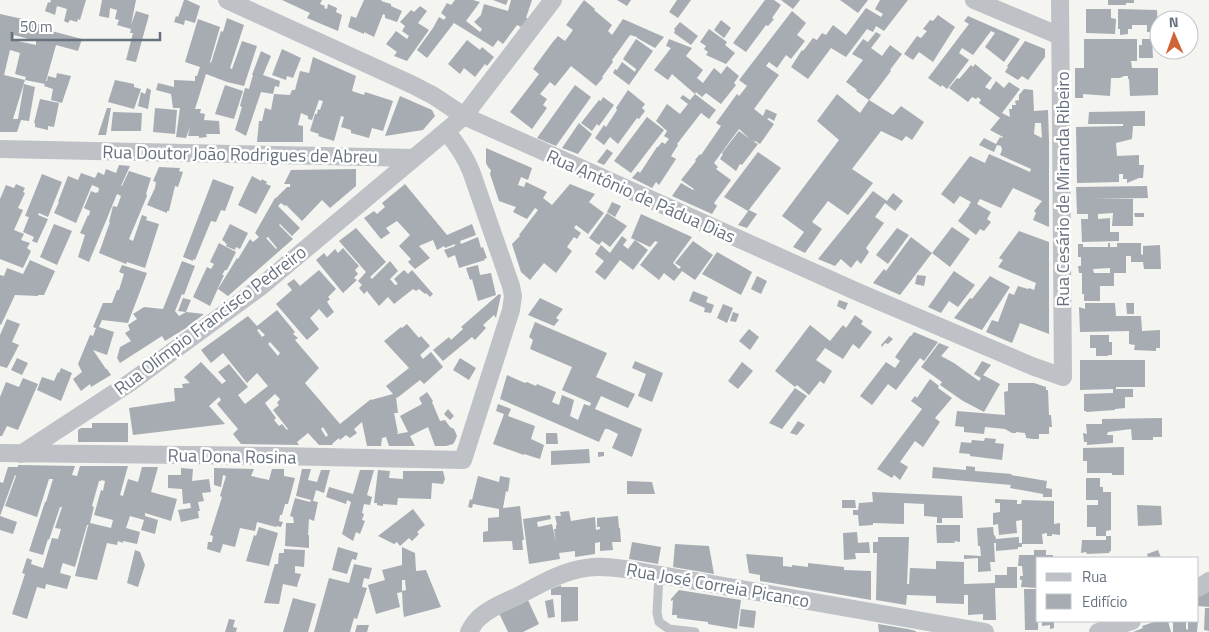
<svg xmlns="http://www.w3.org/2000/svg" width="1209" height="632" font-family="'Titillium Web',sans-serif">
<rect width="100%" height="100%" fill="#f4f4f1"/>
<path fill="#a6acb1" fill-rule="evenodd" d="M51 0H86L80 20 78 19 77 22 70 20 68 23 64 21 67 9 57 6 55 15 45 11 48 2 50 3Z
M102 0H136L131 25 136 11 149 15 136 62 126 60 133 33H130L131 29 117 25 119 20 115 19 117 10 110 8 109 18 99 16Z
M184 0H187L200 6 195 23 185 20 184 25 174 22 176 16 178 17Z
M282 0H322L320 4 325 6 324 8 327 9 328 4 337 8 336 12 342 15 338 31 307 18 310 13Z
M364 0H382L381 1 391 4V6L402 11 397 22 385 18V15L383 14 374 37 364 32V34L348 27 351 16 356 18Z
M455 0H473L480 2 466 21 480 32 482 29 474 22 481 15 484 4 508 11 511 0H532L526 18H528L521 27 517 25 503 44 498 40 493 47 454 23 427 58 417 50 433 28 439 17 444 20 446 17 441 13 447 3 451 5Z
M493 0H508L506 5Z
M584 0 595 9 594 10 612 25 608 31 612 35 623 19 664 37 655 48 637 38V37L630 35 612 60 613 62 602 77 603 78 596 86 571 66 555 86 550 82 540 94 547 99 543 105 547 108 532 129 510 112 539 74 533 69 552 43 558 36 565 41 573 30 566 25Z
M617 0H631L627 6Z
M677 0H691L678 18 669 12Z
M765 0H774L781 5 772 18 774 19 768 26 766 25 746 52 733 43Z
M781 0H800L793 9Z
M840 0H868L858 13Z
M880 0H908L884 31 876 26 873 32 867 29 846 57 831 48 808 79 791 67 802 50 803 51 813 38 817 40 822 33 826 35 833 25 846 35 866 8 881 17 883 14 875 9Z
M1108 0H1134V3H1126V5H1108Z
M420 6 427 11 418 23 429 30 407 61 394 56 397 52 386 44 396 31 407 39 409 36 402 31 405 26 400 22 411 10 414 12Z
M1086 9H1111V18L1116 19 1115 34 1086 33Z
M1118 9 1157 10 1158 32H1147V25H1132V29H1128V34L1120 35V29H1118Z
M792 11 806 23 797 35 805 41 791 59 786 55 777 68 769 62 766 66 779 75 754 109 763 116 766 109 777 114 774 121 769 118 767 119 774 124 760 144 755 141 754 142 758 144 742 165 740 164 736 171 720 159 723 154 722 153 739 131 750 139 739 129 714 163 718 167 716 169 731 180 714 203 717 206 712 214 672 196 681 183 693 190 694 189 681 180 696 161 695 160 700 154 701 155 721 126 716 123 737 94 739 96 747 86 739 80Z
M0 14 27 20 41 25 40 28 82 39 78 51 56 45 46 81H47L48 76 56 78 57 73 71 76 62 103 51 100 53 89 44 86 45 84 25 80 26 77 15 74 20 53 10 50 4 75 25 80 13 119H18L24 84 35 87 29 121 21 120 17 132H0ZM14 35 36 41V45L13 40Z
M938 15 955 27 933 62 919 52 913 60 904 54 917 36 921 38 927 31 923 29 930 20 933 21Z
M968 16 1020 39 1004 62 985 47 995 33 991 31 973 55 962 48 959 53 969 60 947 89 942 85 941 87 928 78 969 24 964 21Z
M227 18 244 25 230 68 232 69 242 41 257 46 244 86 227 82 206 74 195 109H201L200 113 205 114 204 120 219 121 220 134H206L207 137 199 138V136H188L190 127 186 138 176 137 180 108H173L171 94 156 90 158 83 174 87V80L195 81V76H197L200 67 185 62 198 19 220 27 210 62 211 63 221 31 223 32Z
M721 20 731 28 724 38 714 30Z
M680 22 698 36 691 45 674 33 675 30 674 29Z
M709 29 727 42 725 45 735 53 726 64 706 55 708 52 704 49 706 46 700 42Z
M876 32 881 35 871 48 882 56 890 45 902 54 890 70 891 71 869 100 856 91 857 90 846 82 863 60 852 54 863 39 868 42Z
M636 39 653 51 629 85 613 73 615 69 617 70 622 62 635 72 636 69 623 59Z
M669 39 692 48 686 56 703 70 697 78 703 83 714 68 721 74 727 66 739 76 734 83 736 85 721 104 706 93 702 97 696 92 695 94 672 74 668 80 654 70 671 48 666 46Z
M1084 39H1137V61H1131L1132 68H1158V95L1130 96 1129 79H1128V76H1124L1120 78H1111L1110 96 1083 94V98H1075V68H1084Z
M1142 39H1152L1153 58H1139V45H1142Z
M467 40 480 50 482 47 494 57 487 66 485 64 475 77 464 68 460 74 448 64Z
M1025 41 1045 49V57L1028 80 1022 76 1018 80 1005 72 1008 67 1007 66Z
M282 49 301 58 293 78 287 76 286 80 272 75Z
M261 51 271 56 263 75 280 81 279 87 275 86 273 94 261 92 246 136 235 130 242 107 240 106 245 88 249 89 253 75H252Z
M313 57 356 76 352 91 364 95 365 92 393 101 383 131 372 128 369 138 351 133V130L341 127 344 117 341 116 334 141 318 136 319 134 310 131 315 114H317L318 109 320 110 323 101 319 100 312 120 308 119V116L301 113 298 125 303 126V142H257L259 121H262L265 108 271 110 274 94 290 95 292 90H295L300 71 309 73Z
M975 64 992 78 985 87 990 90 996 81 1004 88 1009 82 1020 89 1002 113 1010 117 1009 109H1012V105H1016L1015 101 1019 100V95L1024 89 1033 90 1034 111 1048 110 1049 141V227L1033 220 1036 213 1034 211 1042 201 1013 188 1001 208 980 199 977 204 991 212 987 219 991 222 984 231 980 229 976 235 958 221 969 206V205L971 202 960 196 954 204 941 194 970 156 985 163 989 154 1030 172 1031 169 1000 155 1002 150 1001 146 997 145 994 152 979 145 984 138 996 144 1000 137 1002 138 1003 137 990 130 1000 118 979 103 981 100 978 97 976 99 972 97 968 102 949 88 957 78 959 79 971 65 973 67ZM1035 123H1041L1042 138 1034 134Z
M115 80 134 84V87L141 89 134 109 108 102Z
M225 85 243 91 234 119 215 114Z
M575 85 591 97 556 146 537 138Z
M147 88 151 90 148 109 138 106 141 92 145 94Z
M628 90 645 104 642 108 645 111 639 119 637 118 618 144 610 137 604 145 595 138 604 125 606 127 617 110 616 108Z
M695 94 716 110 709 119 701 113 677 144 678 145 671 156 676 159 659 185 656 182 652 188 632 178 638 171 640 173 657 147H658L662 142 665 144 669 139 664 136 667 131 656 121 667 104 680 114 688 104 680 98 683 95 690 100Z
M837 94 860 113 869 100 893 115 901 106 924 122 912 140 906 136 902 141 881 131 852 169 873 183 848 215 828 201 812 222 822 229 805 253 793 247 804 232 782 216 839 140 817 121Z
M400 96 432 110 435 116 423 130 385 136Z
M603 97 614 105 599 126 597 124 592 131 581 123 599 100 601 101Z
M40 99 59 103 54 127 48 126V130L35 127V123H34Z
M107 108H111L106 135H98Z
M155 108 177 110 175 134 153 132Z
M1145 111V126H1133L1132 139 1116 143 1117 156 1139 155V165H1144L1143 178H1139L1127 183V179H1123V174H1119V182L1077 183 1076 127 1123 126V124H1088L1089 112Z
M113 112 142 113 141 131H111Z
M647 117 664 130 631 173 614 161Z
M579 123 592 134 578 154 562 148Z
M486 148 532 168 528 180 521 177 518 185 524 187 526 182 547 192 543 198 552 205 570 184 595 194 589 202 604 213 588 234 576 225 574 228 581 233 577 239 574 237 567 247 572 251 556 273 544 263 530 280 521 272 512 244 520 236 519 235 538 210 535 208 527 219 513 212 516 207 499 201 490 174 491 170 488 167 486 163Z
M607 149 613 153 604 165 597 162Z
M758 152 781 168 748 211 724 197Z
M119 165 130 166 121 186H122L129 171 151 178 146 194 147 195V196L129 239 133 241 142 215 147 217 146 220 159 224 145 268 127 262 126 264 99 253 110 222H109L113 206 117 207 121 196 117 194 89 262 78 257 85 235 80 233 88 215 89 216 90 211 84 208 91 191 96 193 97 192 98 193 99 188 92 185 76 223 54 213 59 202H58L68 176 78 180 81 173 95 178 98 172 104 175 106 169 116 173Z
M159 167 180 168 179 171 183 172 178 187 175 186 169 211H167V213L147 205 155 188 156 182 153 181Z
M356 169V186L330 208 322 200 302 221 286 205 285 206 281 203 278 206 300 228 292 236 280 224 279 225 293 239 228 296 218 289 237 258 238 259 250 239 253 242 259 237 255 233 275 198H276L287 187H290V184H284L291 170ZM268 237 277 248 276 249 266 238Z
M42 174 62 182 48 217 39 213 38 215 48 219 37 243 32 241 34 237 23 232 29 217 25 216Z
M252 176 261 181 262 179 267 182 266 184 271 186 256 214 238 205Z
M213 179 234 187 225 211 221 210 216 222 211 221 195 260 193 259V261L183 257Z
M16 184 25 188 23 192 25 193 18 208 23 210 14 230 24 234 21 240 30 243 27 248 31 251 23 268 0 259V199L6 185 14 188Z
M405 184 447 235 472 224 476 235 460 241 461 244 478 237 481 248 483 247 487 258 484 259 485 260 459 268 455 255 448 258 444 250 455 246V244L445 248 444 246 437 250 433 240 419 246 430 258 415 269 408 262 411 259 399 246 410 235 397 221 386 228 390 233 381 239 364 218 374 211 377 214 385 207 382 203Z
M1147 186 1148 198 1095 199H1133V226H1112L1113 213 1098 214V219L1110 218V232H1119V241L1082 242 1081 219H1088V214H1077L1076 187Z
M873 191 887 201 893 193 903 201 895 211 885 203 875 217 884 223 866 248 869 252 861 264 857 260 851 268 841 259 835 266 818 259Z
M612 202 621 206 615 217 607 212Z
M749 210 757 214 747 228 738 225Z
M607 213 627 226 610 247 602 241 599 245 589 238Z
M1134 213H1144V217H1135Z
M641 214 692 237 673 263 679 269 681 267 675 263 693 241 713 255 695 280 682 271 674 281 664 273 659 280 640 265 658 242 655 241 650 247 631 238Z
M54 224 72 231 57 265 40 257Z
M230 224 248 233 240 249 236 247 235 250 226 246 227 244 225 243V242L222 240Z
M952 227 970 239 950 267 932 253Z
M356 228 386 262 370 277 372 279 390 261 398 271 390 279 395 285 398 284 394 279 404 270 408 274 412 270 433 294 430 297 426 293 425 294 419 289 416 291 413 289 394 304 388 297 379 306 367 291 364 294 359 288 362 285 358 281 366 272 339 241Z
M897 228 909 235 888 264 876 255Z
M1019 231 1049 242V334L1020 323 1012 343 986 332 992 320 998 322 1009 293 1014 295 1018 286 1028 289 1029 288 1034 290 1036 283 998 267 1003 260 999 258Z
M622 236 627 240 623 245 628 249 635 240 648 250 633 270 620 260 605 280 595 272 604 261 595 254 601 245 610 253Z
M911 237 932 253 900 295 873 283 884 269 886 271Z
M219 243 236 252 227 270H225L222 275H224L210 306 193 297 207 267 211 269 214 264 210 262Z
M1108 243H1110V247H1117V243H1141V254L1143 255V246L1160 245 1161 269H1144L1143 262H1131V256H1126V273H1114V286H1100V301H1084V294H1082V273H1079L1078 266H1081V257H1078V244H1083V247H1108ZM1110 268V273H1094L1093 269Z
M343 248 359 266 355 270 358 274 354 278 357 280 343 293 316 260 324 253 327 257 335 249 338 253Z
M717 252 752 272 741 295 702 274Z
M30 260 55 271 44 295H38V296L15 295 1 325 0 324V275L4 276 7 268 23 274Z
M182 261 195 266 184 295 182 294 175 311 179 316 186 312 178 311 183 298 191 300 186 312 204 314 186 328 165 341 162 336 120 363 117 358 120 347 131 341 125 333 130 330 128 325 137 319 133 314 144 307 163 309Z
M122 265 147 273 128 323 102 320 99 327 114 332 107 355 93 350 106 369H107L111 375 91 387 90 384 81 391 73 379 82 372 78 364 90 335 93 336 96 328 93 327 103 303H112L117 290H119L124 274 119 272Z
M478 265 480 275 491 273 496 295 478 301 472 279 470 280 466 268Z
M319 270 336 289 328 297 330 299 327 302 334 312 327 318 319 309 310 318 319 329 307 340 276 304 292 290 287 284 294 279 300 286Z
M954 271 975 285 958 307 949 301 941 313 928 307Z
M917 275 926 276 924 286 915 284Z
M757 276 767 281 761 294 751 289Z
M990 276 1010 287 982 330 954 318 970 298 972 299Z
M693 291 708 297 706 302 714 305 711 313 704 312 705 308 689 301Z
M499 294 501 295 496 318 494 315 483 325 486 328 475 340 472 337 443 361 433 350 449 337 451 340 463 329 461 327Z
M540 298 563 309 556 318 559 320 554 326 528 315Z
M839 300 848 303 845 310 837 306Z
M1085 303H1115L1116 316H1141L1142 331 1160 330V348H1156V351L1134 350 1135 345 1129 344V331L1080 332 1079 307 1085 309Z
M1126 303H1134V314H1127Z
M723 304 733 308 727 323 717 318Z
M277 310 295 332 293 334 298 338 295 340 319 368 305 383 340 424 371 399V400L393 394 386 386 409 368 384 341 401 327 402 328 407 324 419 338 421 336 430 346 420 355 423 359 431 352 443 367 424 384 420 380 397 398 396 397 398 413H394L398 433H397V434L408 432 400 416 422 404 419 398 427 392 433 401 432 402 440 421 445 420 450 427 454 429 457 436 455 441 453 444 446 446H435L428 427 410 436 415 446H389L386 437 382 438 381 446H367L362 422 354 429 357 433 350 438 346 435 340 440 339 438 332 444 333 445H319L308 433 297 442 299 445 241 444 233 434 238 429 217 404 221 400 219 397 209 406 225 424 133 435 129 408 175 401 174 388H183L182 384 190 383 184 377 201 362 222 384 226 381 218 372 229 364 248 387 238 395 245 404 268 386 257 373 247 383 223 353 211 363 201 350 248 316 257 326ZM259 329 265 335 262 337 257 330ZM270 342 280 353 278 356 268 344ZM275 394 280 399 277 403 279 405 273 410 288 429 287 430 282 424 279 426 274 420 276 418 265 403ZM323 427 328 435 326 437 321 429Z
M733 312 739 314 736 322 730 321Z
M855 315 863 321 861 324 872 332 859 349 853 344 843 359 825 348 816 360 832 371 824 384 820 381 809 395 797 385 795 387 775 371 810 325 830 341 843 325 846 328Z
M7 319 20 324 12 342 19 345 7 368 0 366V335Z
M535 322 607 353 596 377 635 394 628 408 601 396 595 409 642 429 632 457 612 448 618 434 608 429H605L599 442 500 399 507 375 525 383 527 382 536 386 537 384 556 392 552 402 559 405 562 395 574 400 570 416 578 420 584 404 590 406 591 403 562 390 572 367 530 349 533 340 529 337Z
M749 329 759 337 750 350 739 341Z
M914 332 938 342 924 361 920 358 896 390 888 384 872 405 860 396 886 362 895 368 900 361 895 357 910 336H911Z
M1090 335H1109V342H1112V355H1108V356H1096V348H1090Z
M889 336 893 339 888 344 885 343 882 347 881 345Z
M939 343 949 347 941 356 954 363 979 381 981 378 974 374 982 361 991 365 983 375 1000 384 984 412 963 401 940 385 942 382 921 367Z
M17 358 28 363 22 375 11 370Z
M460 358 476 368 469 380 453 370Z
M1080 360H1145V387H1116V389H1133V397H1125V408L1115 409V410L1086 412V411H1084V394L1113 393V389L1080 390Z
M635 361 663 373 652 402 638 396 646 374 632 368Z
M742 362 753 371 738 389 728 381Z
M61 368 72 373 61 401 37 390 42 377 54 381 58 372 59 373Z
M23 378 38 384 18 430 7 426 2 436H0V397L6 382 19 387Z
M930 379 939 386 938 388 952 398 935 418 940 422 923 447 915 441 900 462 908 467 900 480 894 475 892 478 877 469 922 409 911 401 915 396 917 398Z
M1008 383H1034L1046 387V390H1048L1049 415H1051L1052 427H1049V434H1039V439H1033L1026 438V435H1025V433L1016 432V433H1012L1005 429 985 427 984 434 964 432V427L955 426 957 411 1005 415 1004 392 1008 391Z
M795 388 807 396 782 429 769 423Z
M498 404 511 409 508 416 535 426 531 439 544 445 540 459 524 454V455L493 444 504 414 496 411Z
M448 409 454 416 450 420 444 414Z
M1162 418V437H1153V440H1132L1131 429 1108 432 1107 435H1113V443L1087 445V442H1084L1083 433 1087 434 1086 424H1102V419Z
M798 421 805 425 797 435 790 433Z
M92 423H128V442H78V430L81 428H92Z
M546 433H557L558 444H546Z
M985 438 996 439 995 443 1004 444 1002 460 970 456V454L959 453 961 442 971 443 972 440 984 441Z
M1124 447V475H1112V473H1087V461H1083V448Z
M589 449 590 463 551 465V451Z
M598 452H604V456L598 457Z
M18 465 75 466 72 475 77 476 80 466H128L120 495 123 496 128 479 138 482 142 467H158L151 492 177 499 171 521 145 513V516L158 520 155 534 141 530 144 520 130 516 126 528 140 532 137 544 123 541V543L118 541 117 545 107 543 97 580 75 576 88 526 89 525H87L75 567 63 563 62 565 60 573 71 576 67 589 46 584 45 589 37 587 27 619 12 614 25 574 22 573 27 558 32 560 31 564 43 568 52 538 58 539 61 529 55 528 62 507H60L49 540 48 539 43 555 29 551 45 502H46L53 479H49L37 517 5 506 16 476 15 475 0 516V482L3 483 8 467H18ZM101 480 105 481 103 491 101 490 94 515 113 520 111 528 90 523 94 507 92 506 99 481H101Z
M966 466 975 467V471L1012 474 1011 475 1047 481 1046 488 1052 489V497H1043V494L1010 488 1011 485 932 478 933 467 966 470Z
M181 468 193 469 192 481 209 479 211 492 202 493 204 501 198 502 200 511H198L199 518 181 522 178 510 191 508 190 503 183 504 182 489 168 488V475H181Z
M214 468 254 469 251 476 269 480 272 469H284V476L295 478 288 504H285L282 515H280L279 521 283 522 281 527 277 526 276 527 257 522 255 531 240 528 235 547 223 544 220 553 207 549 208 542H212L213 536 210 535 222 497 220 496 226 476 223 475 221 487 214 485Z
M302 469H311L308 480 317 482 321 470H330L324 493 316 490 313 501 318 502 314 521 309 519 308 535H309V548L285 546 286 523H294L293 517 290 516 295 498 310 502 311 500 296 496Z
M360 470H374L367 495 372 497 370 505 364 504 362 513 364 514 362 520 365 521 360 534 356 532 353 541 342 534 351 502 347 500 346 504 326 497 329 487 353 494Z
M378 470 390 471 389 478 403 479V471H443L445 479 443 484 432 483 431 499 398 498 397 505 383 504V506L377 505V503H374Z
M478 476 499 482 500 476 510 478 508 492 506 491 503 508 520 506 524 540H522L523 550H513L512 541 483 542V532L488 531V518L499 517V509L473 504 472 508 468 507 470 499 472 500Z
M1086 478H1100V487H1103V492H1111V530L1106 531V536H1111V551H1110L1109 553 1087 554 1086 552 1081 553 1082 540H1106V536H1096V527H1087V505H1098V500H1086Z
M627 481 652 482 655 494H627Z
M872 492 962 496 963 518H942V523H937V517L924 516V504L904 503V524L873 523V525L859 526 858 515H853V510H858L859 503 873 502Z
M995 499 1017 500V504H1021L1022 500 1054 501V524L1060 523V535L1052 534V536H1047V533L1042 534 1043 544H1022V520L1016 521 1017 533 999 535 998 524 993 525V513L1000 512V503H995Z
M842 500H855L856 508H842Z
M1137 505 1161 506 1162 525 1138 526Z
M413 509 425 525 417 532 419 534 412 541 409 538 400 546 397 542 394 544 378 536Z
M569 511 571 521 595 517 596 530 600 529V527H597V518L618 516 619 528H620L621 542H612L613 550 600 551V542L595 543V554L575 557V551L559 553 560 559 529 564 523 519 550 515 551 519 537 522 538 527 552 524 556 542 554 529H556V525H557L555 516H561L560 512Z
M0 516 17 522 13 534 0 530Z
M936 525H960V542L954 541 955 543H937Z
M259 527 278 533 269 566 246 561 254 535 256 536Z
M993 527 994 536 995 535 996 539 1019 537V543H1022V547H1018V549L996 551V543H994L995 562H990L991 571 978 572V558L964 559V555L981 556 980 546H978L977 528Z
M857 532 858 543 869 542 870 553H855L856 559 844 560 843 533Z
M878 537H909L907 584H909L910 568 936 569V561L964 562V584L995 583V575H1007V567H1017V588H995L996 620H983V614L968 615V595H964V604L936 603V596L907 595 906 605 876 600 877 553H873V542H878Z
M632 542 661 547 658 564 629 559Z
M675 544 709 546 714 574 673 567Z
M338 547 358 553 356 560 352 559 347 574 332 570Z
M402 547 415 553 416 571 426 570 441 607 404 617 403 610 402 591 406 590 405 580H402V592L397 593 400 607 376 614 368 585 385 580 382 570 402 565Z
M284 549 305 550 304 567 295 566V573L301 574 298 583 297 587 283 584 279 604 264 603 274 567 275 564H278L279 553H284Z
M135 550 140 552 145 565 138 587 127 583Z
M1034 550H1046V555H1053V558H1038V588L1021 587 1022 580H1020V576H1023L1022 566H1018L1019 555H1034Z
M1158 550 1161 558H1148L1147 554Z
M746 554 783 557V566L792 567V565L808 567V563L844 567V570L871 571V600L760 581V575L749 573Z
M354 564 372 568 369 579 364 578 362 587 367 588 357 619 354 618 350 632H314L329 578 349 583Z
M561 585V587H578V621L561 622V595H551V589Z
M1209 585V607L1198 606V594Z
M1024 589H1038V630H1025Z
M679 590 741 600 737 629 708 624V622L677 618V615H672L673 600 671 601V599Z
M293 598 316 604 308 632H283Z
M527 598 539 624 523 632H508L497 609Z
M553 599 555 617 548 618 545 601Z
M1205 608H1209V631L1204 630Z
M741 609 756 611 754 628 739 626Z
M229 619 235 620 233 627 237 628 236 632H225Z
M1042 621H1054V628L1050 629V625L1042 626Z
M1157 621H1168L1171 632H1133L1143 628 1142 626Z
M1173 621H1186V629L1188 630V621H1198L1197 632H1173Z
M878 624 908 629 916 631V632H879Z
M357 625H369L367 632H355Z"/>
<g fill="none" stroke-linecap="round" stroke-linejoin="round">
<path stroke="#bec1c5" stroke-width="9" d="M659 575 657 613 659 622 669 629 695 632"/>
<path stroke="#bec1c5" stroke-width="18" d="M227 0 413 85 434 96 464 116 860 293 1032 366 1063 377 1060 0
M974 0 1060 36
M0 149 414 158 464 116 553 0
M0 453 277 456 463 460 511 310 513 296 511 286 471 171C465 156 456 143 446 131
M21 454 131 382 259 288 414 158
M1198 588 1209 581
M469 632C472 626 475 621 480 617 491 607 505 602 518 596 539 585 562 571 586 568 601 565 617 568 632 570L985 632
M1098 632 1132 621"/>
</g>
<g text-anchor="middle" dominant-baseline="central" stroke-width="5" stroke-linejoin="round" paint-order="stroke">
<g font-size="18" fill="#67727f" stroke="#fff">
<text transform="translate(240 154) rotate(1)">Rua Doutor João Rodrigues de Abreu</text>
<text transform="translate(1062 189) rotate(-90)">Rua Cesário de Miranda Ribeiro</text>
<text transform="translate(641 196) rotate(24)">Rua Antônio de Pádua Dias</text>
<text transform="translate(210 320) rotate(-37)">Rua Olímpio Francisco Pedreiro</text>
<text transform="translate(232 456) rotate(1)">Rua Dona Rosina</text>
<text transform="translate(718 585) rotate(10)">Rua José Correia Picanco</text>
</g>
</g>
<rect x="1036" y="557" width="162" height="65" fill="#ffffff" stroke="#c2c7cc"/>
<rect x="1046" y="573" width="25" height="8" fill="#bec1c5" stroke="#c2c7cc"/>
<text x="1082" y="582" font-size="15" fill="#67727f">Rua</text>
<rect x="1046" y="594" width="25" height="15" fill="#a6acb1" stroke="#c2c7cc"/>
<text x="1082" y="607" font-size="15" fill="#67727f">Edifício</text>
<g transform="translate(1174 35) rotate(358)"><circle r="24" fill="#ffffff" stroke="#c2c7cc"/>
<path d="M0-4L9 19L0 12L-9 19Z" fill="#d06436"/>
<text y="-8" font-size="14" font-weight="bold" text-anchor="middle" fill="#67727f">N</text>
</g>
<path d="M12 32v8h148v-8" fill="none" stroke="#67727f" stroke-width="2.5"/>
<text x="20" y="32" font-size="15" fill="#67727f" stroke="#ffffff" stroke-width="4" paint-order="stroke">50 m</text>
</svg>
